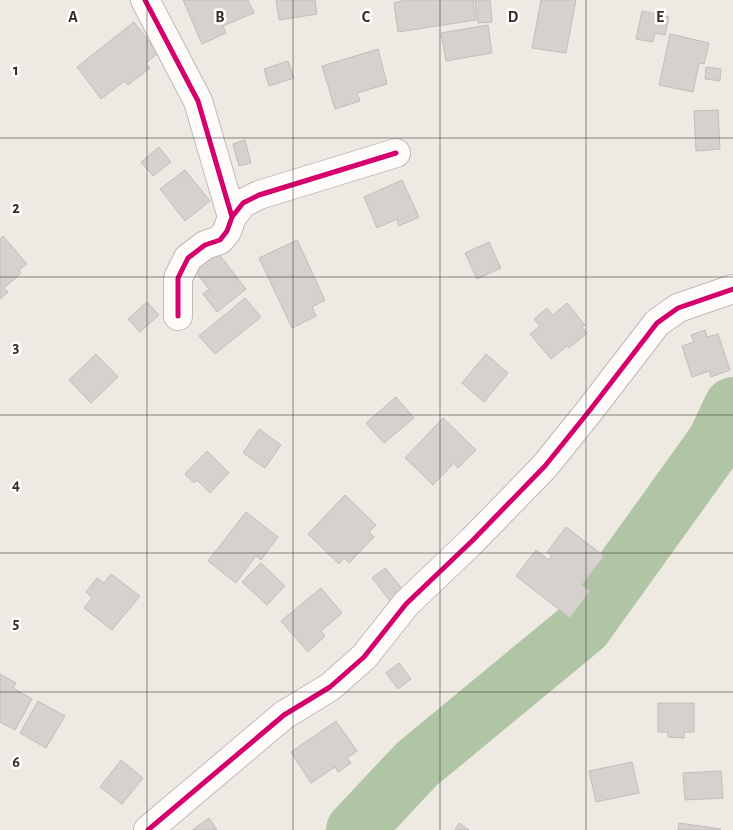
<svg xmlns="http://www.w3.org/2000/svg" width="733" height="830" font-family="'Alegreya Sans',sans-serif">
<rect width="100%" height="100%" fill="#efe9e3"/>
<g fill="none" stroke-linecap="round" stroke-linejoin="round">
<path stroke="#b0c5a3" stroke-width="58" d="M355 830 417 764 583 627 716 442 733 406"/>
</g>
<path fill="#d6d1cd" stroke="#c3bdba" d="M183 0H248L254 13 223 26 226 33 202 44Z
M276 0H315L317 14 279 20Z
M402 0H473L476 20 398 32 394 3 402 1Z
M475 0H490L492 22 478 23Z
M541 0H576L566 53 532 48Z
M642 11 669 17 665 35 655 33 653 42 636 39Z
M134 22 158 53 146 63 150 68 128 85 125 81 101 99 77 67Z
M488 25 492 53 446 61 441 33Z
M670 34 709 43 704 64 699 63 693 92 659 85Z
M378 49 387 84 357 93 360 101 335 109 322 66Z
M288 61 294 78 269 86 264 69Z
M706 67 721 69 720 81 705 79Z
M718 110 720 149 696 151 694 111Z
M245 140 251 163 239 166 233 144Z
M159 147 171 162 153 176 141 162Z
M185 170 210 201 185 221 160 189Z
M402 180 419 217 399 226 397 219 377 228 364 197Z
M3 236 27 264 19 270 21 273 4 288 8 292 0 299V239Z
M297 240 325 300 312 307 316 316 292 328 259 258Z
M489 242 501 268 477 279 465 253Z
M218 253 246 289 217 312 203 294 209 289 195 271Z
M245 298 261 317 215 354 199 336Z
M147 302 159 315 140 332 128 319Z
M567 303 585 325 582 327 587 333 569 348 567 346 551 359 530 334 540 326 534 319 547 308 553 315Z
M705 330 707 337 718 334 730 370 711 377 709 371 692 377 682 346 694 342 691 335Z
M96 354 118 377 91 403 69 380Z
M486 354 508 373 484 402 462 383Z
M396 397 414 418 384 443 366 423Z
M443 418 476 450 458 468 454 463 433 485 405 458Z
M259 429 281 445 265 468 243 453Z
M207 451 229 473 210 493 197 480 194 483 185 474Z
M345 495 376 525 369 532 374 537 349 563 344 558 339 564 308 534Z
M246 512 278 537 261 560 256 556 236 583 208 561Z
M566 527 604 556 582 585 590 591 570 618 516 576 536 550 549 560 552 556 547 552Z
M261 563 285 586 267 605 242 582Z
M385 568 404 591 391 602 372 578Z
M111 574 140 596 112 630 84 608 92 598 86 592 97 578 104 583Z
M321 588 342 613 321 631 325 636 308 652 281 621Z
M399 663 411 679 398 689 386 673Z
M0 674 16 683 13 688 32 699 15 730 0 722Z
M38 701 65 716 46 748 20 733Z
M658 703H694V732H684V738L668 737V732H658Z
M336 721 357 751 347 758 351 763 338 772 335 767 311 783 291 752Z
M121 760 143 778 122 804 100 787Z
M632 762 639 793 596 802 589 771Z
M721 771 723 798 685 800 683 773Z
M209 818 217 830H192Z
M459 823 469 830H455Z
M679 823 721 829 720 830H678Z"/>
<g fill="none" stroke-linecap="round" stroke-linejoin="round">
<g stroke="#bfbab5" stroke-width="30">
<path id="street" d="M145 0 198 101 232 217
M178 316V278L188 258 205 245 220 240 227 231 232 217 243 203 259 195 396 153
M148 830 284 715 330 687 364 657 406 604 472 541 545 466 590 410 657 323 678 308 733 289"/>
</g>
<use href="#street" stroke="#fdfcfb" stroke-width="28"/>
<g stroke="#fff" stroke-width="8">
<path id="cycleway" d="M145 0 198 101 232 217
M178 316V278L188 258 205 245 220 240 227 231 232 217 243 203 259 195 396 153
M148 830 284 715 330 687 364 657 406 604 472 541 545 466 590 410 657 323 678 308 733 289"/>
</g>
<use href="#cycleway" stroke="#d6006c" stroke-width="5"/>
</g>
<path fill="none" stroke="#322d29" stroke-width="1" stroke-opacity="0.55" d="M147 0V830M293 0V830M440 0V830M586 0V830M0 138H733M0 277H733M0 415H733M0 553H733M0 692H733"/>
<g font-size="16" text-anchor="middle" font-weight="bold" fill="#322d29" stroke="#fff" stroke-width="5" stroke-linejoin="round" paint-order="stroke">
<text x="73" y="22">A</text>
<text x="220" y="22">B</text>
<text x="366" y="22">C</text>
<text x="513" y="22">D</text>
<text x="660" y="22">E</text>
<text x="16" y="75">1</text>
<text x="16" y="213">2</text>
<text x="16" y="352">3</text>
<text x="16" y="490">4</text>
<text x="16" y="628">5</text>
<text x="16" y="767">6</text>
</g>
</svg>
